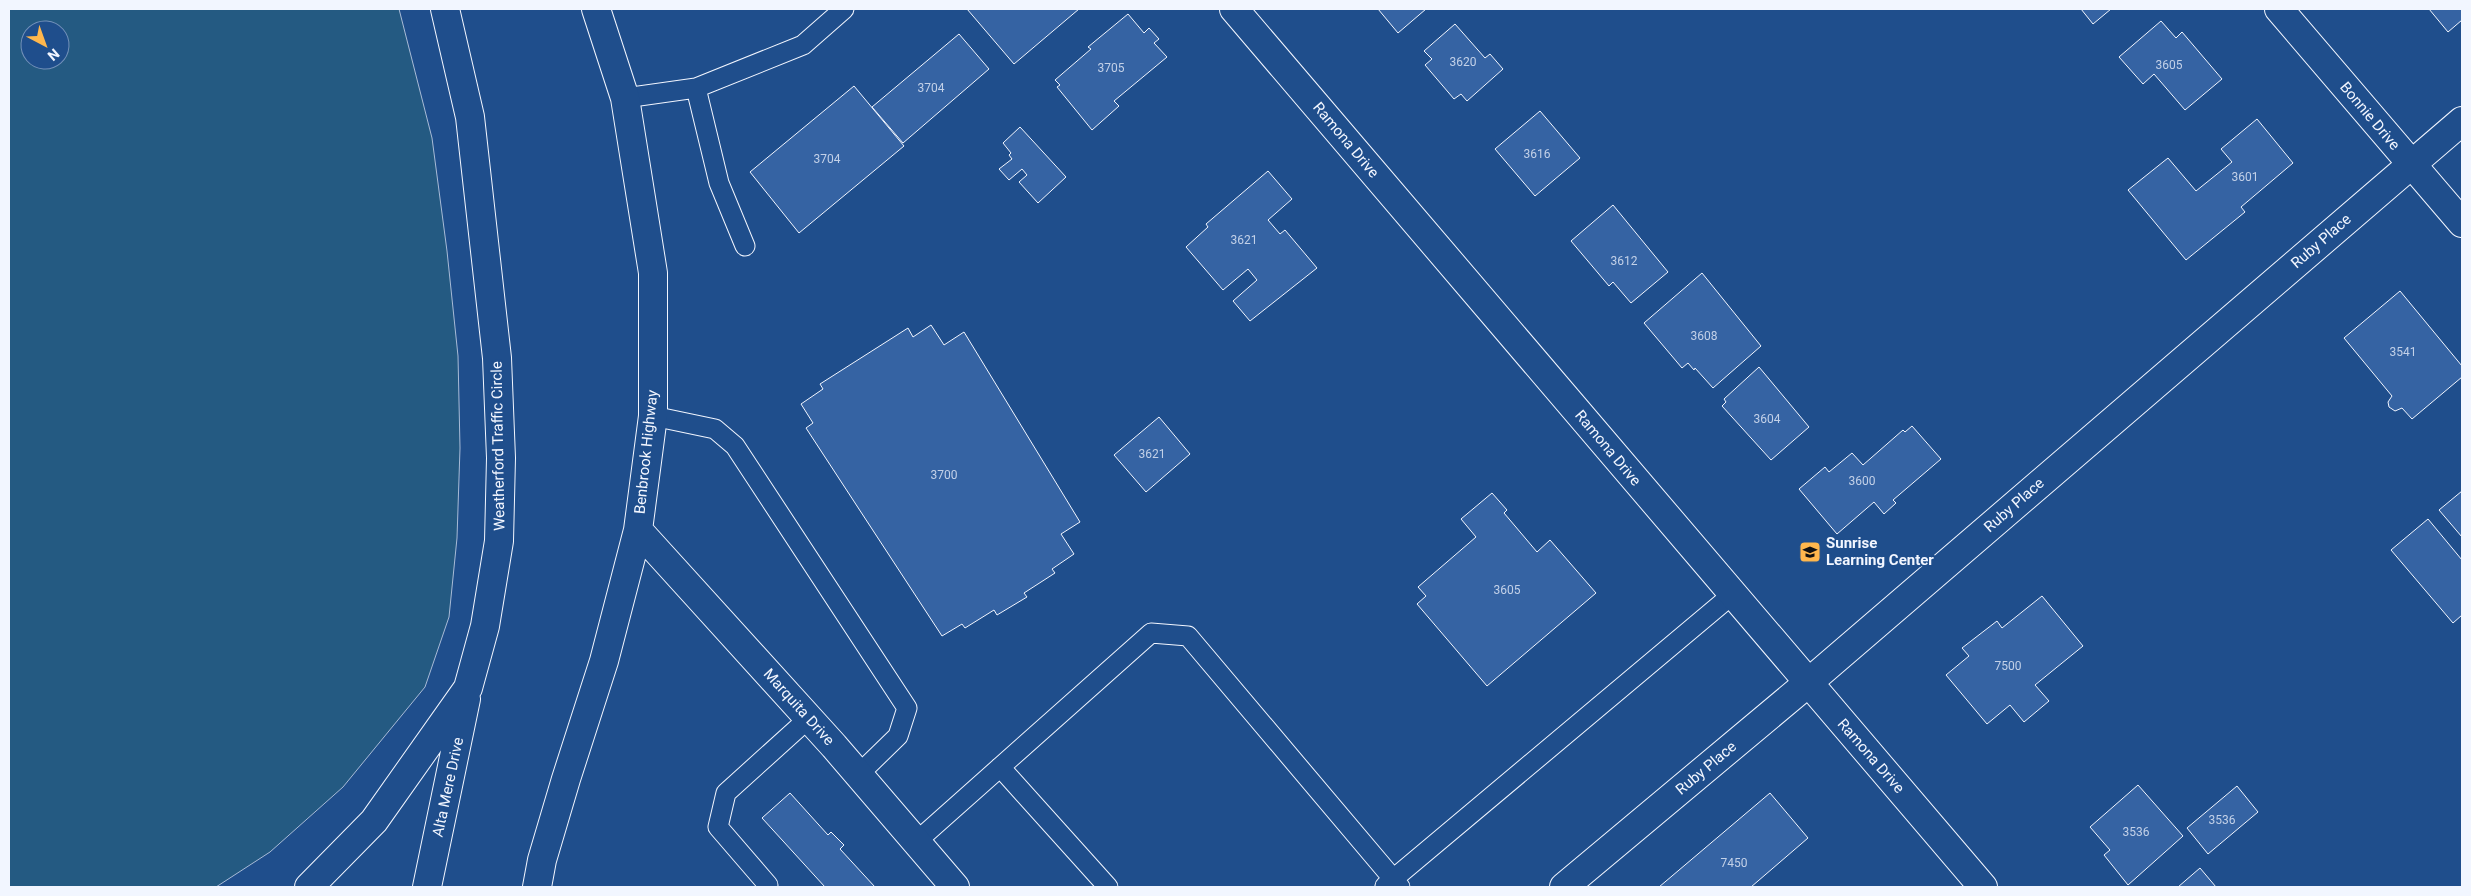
<svg xmlns="http://www.w3.org/2000/svg" width="2471" height="896" font-family="Roboto,sans-serif">
<rect width="100%" height="100%" fill="#1f4e8c"/>
<path fill="#245a82" stroke="#a8bbd7" fill-rule="evenodd" d="M9 9H399L432 138 447 251 458 356 460 448 457 538 449 617 425 687 343 787 270 852 216 887H9ZM30 30H60V60H30Z"/>
<path fill="#3563a3" stroke="#f2f6ff" d="M967 9H1079L1014 64Z
M1378 9H1426L1398 33Z
M2081 9H2111L2093 24Z
M2429 9H2462V20L2448 32Z
M1128 14 1144 33 1149 28 1159 39 1154 43 1167 57 1114 101 1119 106 1092 130 1057 87 1060 85 1055 80 1091 49 1088 47Z
M2161 21 2176 38 2182 32 2222 79 2185 110 2154 74 2143 84 2119 57Z
M1455 24 1485 58 1490 54 1503 69 1467 101 1461 94 1454 99 1425 65 1432 59 1424 51Z
M959 34 989 69 903 143 872 107Z
M854 86 904 146 799 233 750 172Z
M1540 111 1580 158 1535 196 1495 149Z
M2257 119 2293 163 2241 207 2245 212 2186 260 2128 190 2168 158 2196 191 2232 162 2221 149Z
M1020 127 1066 177 1038 203 1019 182 1027 175 1022 169 1009 180 999 169 1012 159 1009 155 1011 153 1003 143Z
M1268 171 1292 199 1268 220 1280 234 1285 230 1317 268 1250 321 1233 301 1257 280 1248 269 1223 290 1186 247 1208 227 1206 224Z
M1613 205 1668 272 1631 303 1613 282 1609 286 1571 241Z
M1702 273 1761 346 1713 388 1695 368 1694 370 1688 363 1682 368 1644 323Z
M2400 291 2462 366V377L2412 419 2402 408 2395 411 2389 407 2388 402 2392 396 2344 338Z
M931 325 944 345 964 332 1080 522 1061 534 1074 554 1052 569 1055 573 1024 593 1027 597 997 615 994 610 965 628 962 624 942 636 806 428 813 423 801 404 823 389 820 384 908 328 913 337Z
M1759 367 1809 427 1771 460 1722 406 1726 402 1724 399Z
M1159 417 1190 454 1146 492 1114 455Z
M1912 426 1941 459 1893 500 1896 503 1884 514 1874 502 1837 534 1799 489 1825 467 1829 472 1852 453 1863 465 1903 430 1905 432Z
M2462 491V537L2439 510Z
M1492 493 1507 510 1504 513 1537 552 1550 540 1596 593 1487 686 1417 604 1426 596 1418 587 1476 537 1461 519Z
M2428 519 2462 560V615L2453 623 2391 550Z
M2042 596 2083 646 2035 685 2049 701 2024 722 2010 705 1987 724 1946 675 1969 656 1962 648 1997 621 2002 628Z
M2138 785 2183 836 2128 885 2104 855 2110 850 2090 827Z
M2237 786 2258 812 2208 854 2187 828Z
M790 793 828 835 831 832 844 845 840 849 875 887H825L762 818Z
M1770 793 1808 838 1751 887H1659Z
M2200 868 2216 887H2178Z"/>
<g fill="none" stroke-linecap="round" stroke-linejoin="round">
<g stroke="#f2f6ff" stroke-width="21">
<path id="service" d="M696 88 719 183 745 246
M625 98 696 88 803 45 844 9
M653 416 715 429 735 446 907 708 898 736 859 774
M1000 767 1108 887
M916 842 1151 633 1188 636 1400 887
M1385 886 1733 594
M766 887 768 885 718 827 726 793 809 718"/>
</g>
<g stroke="#f2f6ff" stroke-width="30">
<path id="minor" d="M1234 9 1983 887
M2279 9 2462 223
M638 530 834 746 955 887
M537 887 542 860 566 779 604 661 638 530 653 416V273L625 98 596 9
M1564 887 1808 683 2462 121"/>
</g>
<g stroke="#f2f6ff" stroke-width="30">
<path id="primary" d="M309 887 374 821 468 688 485 626 499 541 501 458 497 358 470 117 445 9
M427 887 466 699"/>
</g>
<use href="#service" stroke="#1f4e8c" stroke-width="19"/>
<use href="#minor" stroke="#1f4e8c" stroke-width="28"/>
<use href="#primary" stroke="#1f4e8c" stroke-width="28"/>
</g>
<defs>
<g id="school-square" transform="scale(1.125)"><rect x="-9" y="-9" width="18" height="18" rx="4" fill="#ffb74d" stroke="#1f4e8c"/><path d="M0-5L7-2L0 1L-7-2ZM-4 1L0 2.5L4 1V4Q0 6-4 4Z" fill="#111"/></g>
</defs>
<g fill-rule="evenodd">
<use href="#school-square" x="1810" y="552"/>
</g>
<g text-anchor="middle" dominant-baseline="central" stroke-width="4" stroke-linejoin="round" paint-order="stroke">
<g font-size="12" fill="#c3d1e8">
<text x="1463" y="62">3620</text>
<text x="2169" y="65">3605</text>
<text x="1111" y="68">3705</text>
<text x="931" y="88">3704</text>
<text x="1537" y="154">3616</text>
<text x="827" y="159">3704</text>
<text x="2245" y="177">3601</text>
<text x="1244" y="240">3621</text>
<text x="1624" y="261">3612</text>
<text x="1704" y="336">3608</text>
<text x="2403" y="352">3541</text>
<text x="1767" y="419">3604</text>
<text x="1152" y="454">3621</text>
<text x="944" y="475">3700</text>
<text x="1862" y="481">3600</text>
<text x="1507" y="590">3605</text>
<text x="2008" y="666">7500</text>
<text x="2222" y="820">3536</text>
<text x="2136" y="832">3536</text>
<text x="1734" y="863">7450</text>
</g>
<g font-size="15" fill="#f2f6ff" stroke="#1f4e8c">
<text transform="translate(2370 116) rotate(50)">Bonnie Drive</text>
<text transform="translate(1346 140) rotate(50)">Ramona Drive</text>
<text transform="translate(2321 241) rotate(-41)">Ruby Place</text>
<text transform="translate(498 446) rotate(-91)">Weatherford Traffic Circle</text>
<text transform="translate(1608 448) rotate(50)">Ramona Drive</text>
<text transform="translate(646 452) rotate(-84)">Benbrook Highway</text>
<text transform="translate(2014 505) rotate(-41)">Ruby Place</text>
<text transform="translate(799 707) rotate(48)">Marquita Drive</text>
<text transform="translate(1871 756) rotate(49)">Ramona Drive</text>
<text transform="translate(1706 768) rotate(-40)">Ruby Place</text>
<text transform="translate(448 787) rotate(-78)">Alta Mere Drive</text>
</g>
<g font-size="15" font-weight="bold" fill="#f2f6ff" stroke="#1f4e8c" text-anchor="start">
<text x="1826" y="543">Sunrise<tspan x="1826" dy="17">Learning Center</tspan></text>
</g>
</g>
<rect width="2471" height="896" fill="none" stroke="#f2f6ff" stroke-width="20"/>
<g transform="translate(45 45) rotate(139)"><circle r="24" fill="#1f4e8c" stroke="#7391ba"/>
<path d="M0-4L9 19L0 12L-9 19Z" fill="#ffb74d"/>
<text y="-8" font-size="14" font-weight="bold" text-anchor="middle" fill="#f2f6ff">N</text>
</g>
</svg>
